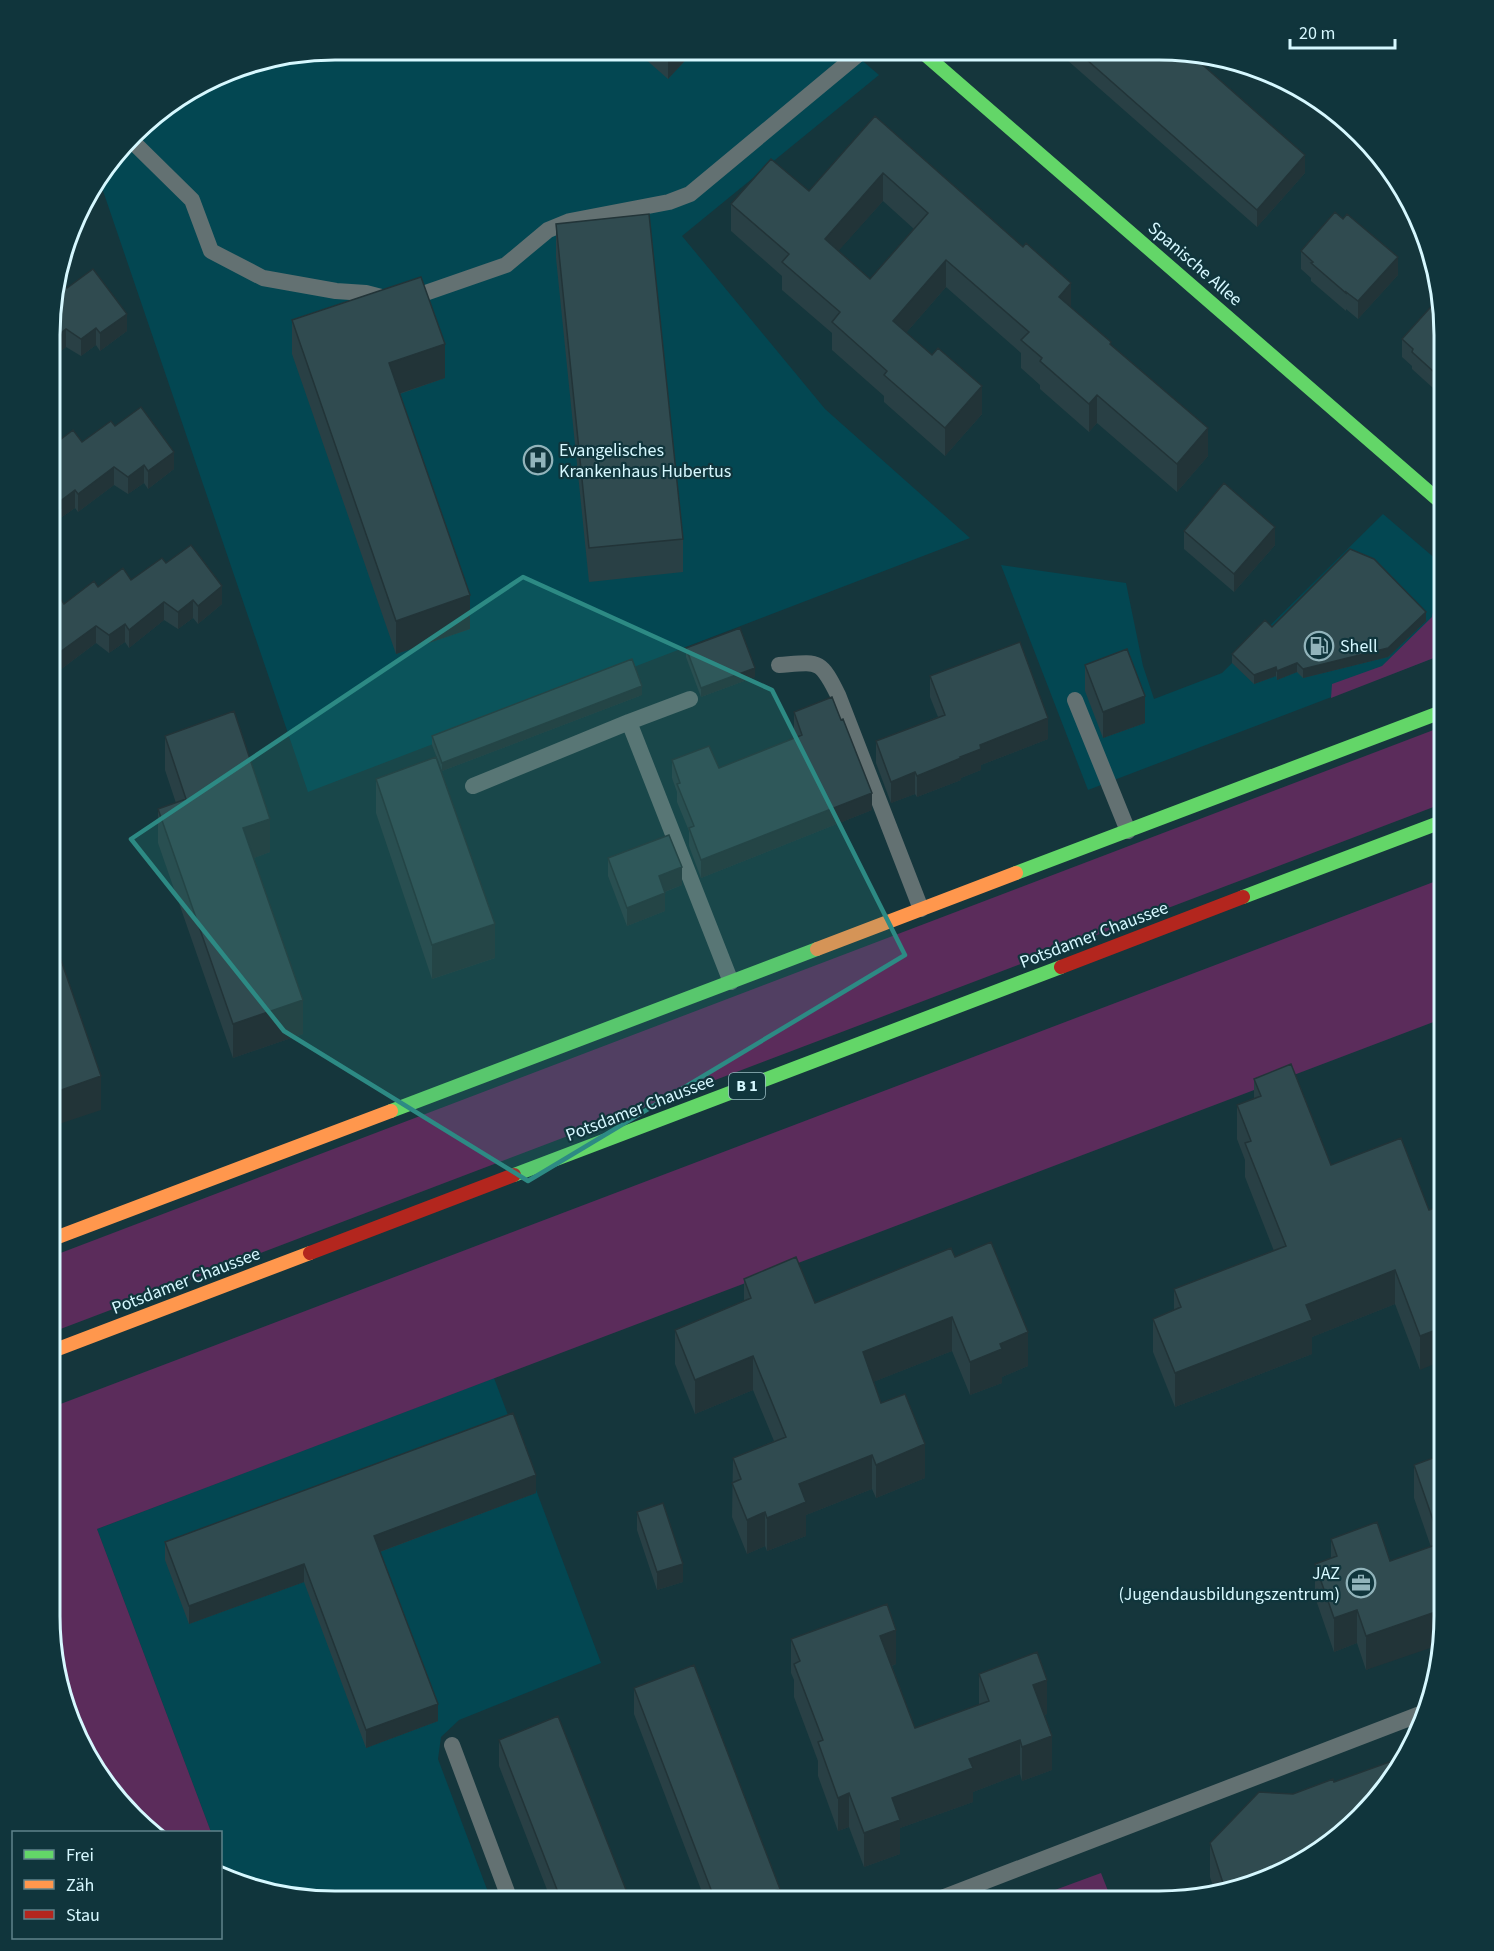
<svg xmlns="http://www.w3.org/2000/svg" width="1494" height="1951" font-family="'Source Sans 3',sans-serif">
<rect width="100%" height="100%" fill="#15363c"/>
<path fill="#034752" d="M335 50 851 51 879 75 682 236 825 409 970 538 308 792 99 179 147 120 243 65Z
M1383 514 1444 566V654L1088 790 1001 565 1126 583 1143 666 1154 699 1222 673Z
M494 1378 601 1663 459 1720 441 1737 438 1759 491 1900 298 1899 225 1872 221 1859 220 1832H211L97 1529Z"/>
<path fill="#5b2c5b" d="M1443 565 1444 566V654L1331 698 1332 684 1382 666 1432 617Z
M1444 726V803L50 1333V1257Z
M1444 878V1018L97 1529 211 1832H152L121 1805 79 1743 50 1617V1408Z
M1101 1873 1112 1901H1025Z"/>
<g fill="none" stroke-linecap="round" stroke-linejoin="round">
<path stroke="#637172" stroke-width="16" d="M131 140 192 200 211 251 263 278 336 291 366 293 393 300 411 298 506 265 548 230 570 221 669 202 690 194 862 51
M779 665C818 662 820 658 838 695L921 909
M690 699 629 722 731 982
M1075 700 1128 831
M473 786 629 722
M452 1745 510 1900
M934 1901 1428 1711"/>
<path stroke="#63d668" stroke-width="14" d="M921 51 1444 505
M1016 873 1444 711
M1243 897 1444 821
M391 1111 817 949
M514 1175 1061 967"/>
<path stroke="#ff974d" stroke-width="14" d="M817 949 1016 873
M50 1240 391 1111
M50 1352 310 1253"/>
<path stroke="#b3261e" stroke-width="14" d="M1061 967 1243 897
M310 1253 514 1175"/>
</g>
<path fill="#294045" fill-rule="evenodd" d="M635 50 694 51 668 79Z
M1058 52H1188L1305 173 1257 227Z
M875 116 1071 308 1111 345 1208 456 1177 492 1097 423 1089 432 1040 389V385L1021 368V353L946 287 906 333 982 414 945 456 884 402V396L832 350V333L782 290V276L731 231V204L809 191ZM883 201 914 229 870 279 838 251Z
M556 224 683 539V572L589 582 556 258Z
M1301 251 1398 275 1358 319 1346 309V311L1311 281V278L1301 269Z
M67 288 127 331 100 351 96 345 81 356 66 347 52 358Z
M292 320 445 378 400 394 470 629 396 654 292 354Z
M1444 334V398L1412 369V366L1402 357V339Z
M115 426 174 469 148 489 144 483 128 494 114 485 78 512 75 508 59 519 52 514V446L82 442Z
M1184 531 1275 545 1234 592 1184 549Z
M166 563 222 604 198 624 193 618 178 629 164 620 129 648 125 642 109 653 96 643 60 670 51 659V594L64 604 98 587 131 580Z
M1426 621 1388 657 1303 678 1297 672 1277 680 1276 676 1254 684 1232 663V654L1272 627Z
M686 648 755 677 701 697 686 657Z
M1085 665 1145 723 1103 738 1085 691Z
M930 676 1048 739 981 765V770L961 778V780L917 797 915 794 891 803 876 763V741L938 717 930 697Z
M642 695 442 771 432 745V736Z
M794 712 872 810 701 878 689 846V831L677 802V792L672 778V760L719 768 796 738 794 730Z
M165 736 270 852 254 858 303 1034 233 1058 158 843V809L176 803 165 770Z
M376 779 495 958 432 979 376 813Z
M608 858 682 885 665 892V911L627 926 608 876Z
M1254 1079 1331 1165 1429 1210 1420 1370 1395 1304 1312 1337V1354L1175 1407 1153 1352V1319L1174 1310V1289L1274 1251 1245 1177V1160L1237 1139V1105L1254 1098Z
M955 1257 1028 1366 1002 1377V1383L970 1395 952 1351 873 1382 881 1403 925 1478 876 1498 872 1489 806 1515V1536L767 1551 765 1546 747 1554 732 1517 733 1458 774 1441 753 1390 695 1414 675 1364V1330L744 1301V1279L815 1303Z
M1444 1454V1635L1366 1670 1357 1643 1334 1652 1315 1597V1564L1331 1558V1539L1390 1561 1431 1547 1414 1498V1465Z
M536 1493 380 1552 438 1721 366 1748 304 1582 189 1624 165 1560V1542Z
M637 1512 683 1582 657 1590 637 1530Z
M791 1639 896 1664 892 1666 915 1728 979 1705V1674L1047 1714 1044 1715 1052 1770 1022 1781 1020 1774 973 1792V1802L900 1828V1854L864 1867 849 1827 838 1831 818 1776V1761L794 1697V1680L791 1673Z
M634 1688 780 1900H705L634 1714Z
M499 1740 630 1900H551L499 1766Z
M1334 1782 1286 1872 1214 1889 1210 1877V1843L1293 1794Z"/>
<path fill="#223438" d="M668 50 694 51 668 79Z
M1305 155V173L1257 227V210Z
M883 173V201L825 266V239Z
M1398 257V275L1358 319V301Z
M946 260V287L893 348V321Z
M1071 283V311L1059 297Z
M127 314V331L100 351V333Z
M96 328V345L81 356V339Z
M66 329V347L52 358V340Z
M445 344V378L389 397V363Z
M982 386V414L945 456V428Z
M1097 395V423L1089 432V404Z
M1208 428V456L1177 492V464Z
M174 452V469L148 489V471Z
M144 465V483L128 494V477Z
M114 467V485L78 512V494Z
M75 490V508L59 519V502Z
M1275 527V545L1234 592V574Z
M222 586V604L198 624V606Z
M470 595V629L396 654V621Z
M193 600V618L178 629V612Z
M164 602V620L129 648V630Z
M1426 612V621L1388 657 1303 678V669Z
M125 624V642L109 653V635Z
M96 626V643L60 670V652Z
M1297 663V672L1277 680V671Z
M1276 667V676L1254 684V675Z
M755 668V677L701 697V688Z
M642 686V695L442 771V763Z
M1145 696V723L1103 738V712Z
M1048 718V739L981 765V770L961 778V780L917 797V776L960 757 980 745Z
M915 772V794L891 803V782Z
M872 793V810L701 878V860Z
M270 819V852L243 862V828Z
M682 867V885L659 894V876Z
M665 893V911L627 926V908Z
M495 924V958L432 979V945Z
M303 1000V1034L233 1058V1024Z
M101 1076V1110L50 1127V1094Z
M1395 1270V1304L1312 1337V1354L1175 1407V1373L1306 1305Z
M952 1317V1351L863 1386V1352Z
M1444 1327V1360L1420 1370V1336Z
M1028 1332V1366L1002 1377V1383L970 1395V1362L1000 1344Z
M753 1356V1390L695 1414V1380Z
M925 1444V1478L876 1498V1465Z
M872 1455V1489L806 1515V1536L767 1551V1518L799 1484Z
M536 1475V1493L374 1554V1536Z
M765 1512V1546L747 1554V1520Z
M304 1564V1582L189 1624V1606Z
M683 1564V1582L657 1590V1572Z
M1444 1609V1635L1442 1644 1366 1670V1636Z
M1357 1610V1643L1334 1652V1618Z
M896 1630V1664L880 1670V1636Z
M1047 1680V1714L1033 1719V1685Z
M438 1704V1721L366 1748V1730Z
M1052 1736V1770L1022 1781V1747Z
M1020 1740V1774L973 1792V1802L900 1828V1854L864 1867V1833L892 1798 969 1759Z
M849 1793V1827L838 1831V1798Z
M780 1889V1900H748Z"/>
<path fill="#304b50" stroke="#223438" stroke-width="1.5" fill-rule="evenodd" d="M1078 52H1188L1305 155 1257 210Z
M875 116 1023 247 1026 243 1071 283 1059 297 1111 342 1110 344 1208 428 1177 464 1097 395 1089 404 1040 361 1042 358 1021 340 1029 332 946 260 893 321 932 355 938 348 982 386 945 428 884 375 887 371 832 322 840 312 782 262 789 254 731 204 771 159 809 191ZM883 173 928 213 870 279 825 239Z
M1335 212 1343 219 1347 214 1398 257 1358 301 1346 292V293L1311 263 1313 262 1301 251Z
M649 214 683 539 589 548 556 224Z
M93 269 127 314 100 333 96 328 81 339 66 329 52 340V297L55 289 63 283 67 288Z
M421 277 445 344 389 363 470 595 396 621 292 320Z
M1437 300 1444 334V381L1412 352 1413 349 1402 339Z
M141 407 174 452 148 471 144 465 128 477 114 467 78 494 75 490 59 502 52 496V446L73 430 82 442 111 421 115 426Z
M1224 483 1275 527 1234 574 1184 531Z
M191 545 222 586 198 606 193 600 178 612 164 602 129 630 125 624 109 635 96 626 60 652 51 641V594L55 591 64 604 94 581 98 587 123 568 131 580 162 558 166 563Z
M1350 549 1374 559 1426 612 1388 648 1303 669 1297 663 1277 671 1276 667 1254 675 1232 654 1265 620 1272 627Z
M740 628 755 668 701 688 686 648Z
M1020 642 1048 718 980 745 981 749 960 757 961 758 917 776 915 772 891 782 876 741 945 715 930 676Z
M1127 649 1145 696 1103 712 1085 665Z
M632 659 642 686 442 763 432 736Z
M832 697 841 720 843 719 872 793 701 860 689 828 694 826 677 784 680 783 672 760 709 746 719 768 802 735 794 712Z
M234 711 270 819 243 828 303 1000 233 1024 158 809 186 799 165 736Z
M436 757 495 924 432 945 376 779Z
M669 835 682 867 659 876 665 893 627 908 608 858Z
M51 931 101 1076 50 1094Z
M1291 1064 1331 1165 1401 1138 1429 1210 1437 1207 1444 1224V1327L1420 1336 1395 1270 1306 1305 1312 1320 1175 1373 1153 1319 1181 1307 1174 1289 1286 1246 1245 1143 1251 1141 1237 1105 1261 1096 1254 1079Z
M991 1242 1028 1332 1000 1344 1002 1349 970 1362 952 1317 863 1352 881 1403 905 1394 925 1444 876 1465 872 1455 799 1484 806 1502 767 1518 765 1512 747 1520 732 1483 741 1479 733 1458 786 1437 753 1356 695 1380 675 1330 751 1298 744 1279 796 1257 815 1303 951 1248 955 1257Z
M513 1413 536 1475 374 1536 438 1704 366 1730 304 1564 189 1606 165 1542Z
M1444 1454V1609L1366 1636 1357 1610 1334 1618 1315 1564 1337 1556 1331 1539 1377 1522 1390 1561 1441 1543 1414 1465Z
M663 1503 683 1564 657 1572 637 1512Z
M887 1604 896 1630 880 1636 915 1728 989 1701 979 1674 1037 1652 1047 1680 1033 1685 1052 1736 1022 1747 1020 1740 969 1759 973 1768 892 1798 900 1820 864 1833 849 1793 838 1798 818 1742 823 1740 794 1664 800 1661 791 1639Z
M694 1665 780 1889 748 1900H715L634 1688Z
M558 1716 630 1900H561L499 1740Z
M1406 1756 1397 1774 1348 1830 1286 1872 1224 1886 1210 1843 1259 1792 1293 1794 1333 1779 1334 1782Z"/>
<path fill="#2d8a84" fill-opacity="0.2" stroke="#2d8a84" stroke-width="4.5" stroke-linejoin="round" d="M523 577 772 690 905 955 528 1181 284 1031 131 839Z"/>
<defs>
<g id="hospital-ring" transform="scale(1.5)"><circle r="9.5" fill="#10353c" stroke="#92b4bb" stroke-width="1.5"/><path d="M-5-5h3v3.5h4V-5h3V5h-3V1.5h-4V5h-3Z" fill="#92b4bb"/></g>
<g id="fuel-ring" transform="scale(1.5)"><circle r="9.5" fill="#10353c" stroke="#92b4bb" stroke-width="1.5"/><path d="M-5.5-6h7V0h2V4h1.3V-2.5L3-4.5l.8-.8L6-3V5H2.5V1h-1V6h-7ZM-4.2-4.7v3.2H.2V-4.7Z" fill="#92b4bb"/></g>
<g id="office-ring" transform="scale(1.5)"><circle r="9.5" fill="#10353c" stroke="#92b4bb" stroke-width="1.5"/><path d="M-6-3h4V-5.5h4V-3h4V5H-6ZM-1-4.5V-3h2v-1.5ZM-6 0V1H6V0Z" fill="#92b4bb"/></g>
</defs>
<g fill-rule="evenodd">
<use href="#hospital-ring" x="538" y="460"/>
<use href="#fuel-ring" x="1319" y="646"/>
<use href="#office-ring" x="1361" y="1583"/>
</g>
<g text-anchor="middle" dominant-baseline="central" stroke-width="4.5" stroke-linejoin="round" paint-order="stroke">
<rect fill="#10353c" stroke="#9bbec4" stroke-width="1.5" x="729" y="1073" width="36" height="26" rx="4.5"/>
<g font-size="16" font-weight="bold" fill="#d6f8ff">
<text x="747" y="1086">B 1</text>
</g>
<g font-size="18" fill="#d6f8ff" stroke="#10353c">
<text transform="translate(1195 264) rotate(41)">Spanische Allee</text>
<text transform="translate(1094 935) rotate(-21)">Potsdamer Chaussee</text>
<text transform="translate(640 1108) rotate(-21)">Potsdamer Chaussee</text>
<text transform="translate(186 1281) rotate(-21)">Potsdamer Chaussee</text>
</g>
<g font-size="18" fill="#d6f8ff" stroke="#10353c" text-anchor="start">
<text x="559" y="450">Evangelisches<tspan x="559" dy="21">Krankenhaus Hubertus</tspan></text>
<text x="1340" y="646">Shell</text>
<text x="1340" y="1573" text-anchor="end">JAZ<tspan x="1340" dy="21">(Jugendausbildungszentrum)</tspan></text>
</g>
</g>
<path d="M0 0H1494V1951H0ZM335 60H1159A275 275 0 0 1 1434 335V1616A275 275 0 0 1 1159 1891H335A275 275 0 0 1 60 1616V335A275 275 0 0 1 335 60Z" fill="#10353c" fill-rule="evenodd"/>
<path fill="none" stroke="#d6f8ff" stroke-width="3" d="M335 60H1159A275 275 0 0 1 1434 335V1616A275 275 0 0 1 1159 1891H335A275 275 0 0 1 60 1616V335A275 275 0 0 1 335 60Z"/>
<rect x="12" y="1831" width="210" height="108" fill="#10353c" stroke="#5f838a" stroke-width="1.5"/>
<rect x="24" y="1850" width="30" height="9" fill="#63d668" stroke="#5f838a" stroke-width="1.5"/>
<text x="66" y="1861" font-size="18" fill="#d6f8ff">Frei</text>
<rect x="24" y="1880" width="30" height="9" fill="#ff974d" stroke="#5f838a" stroke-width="1.5"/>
<text x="66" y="1891" font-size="18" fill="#d6f8ff">Zäh</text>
<rect x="24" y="1910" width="30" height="9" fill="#b3261e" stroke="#5f838a" stroke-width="1.5"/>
<text x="66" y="1921" font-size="18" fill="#d6f8ff">Stau</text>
<path d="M1290 39v9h105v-9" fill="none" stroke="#d6f8ff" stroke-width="3"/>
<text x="1299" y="39" font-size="18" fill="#d6f8ff" stroke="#10353c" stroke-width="4.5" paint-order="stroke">20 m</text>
</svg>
